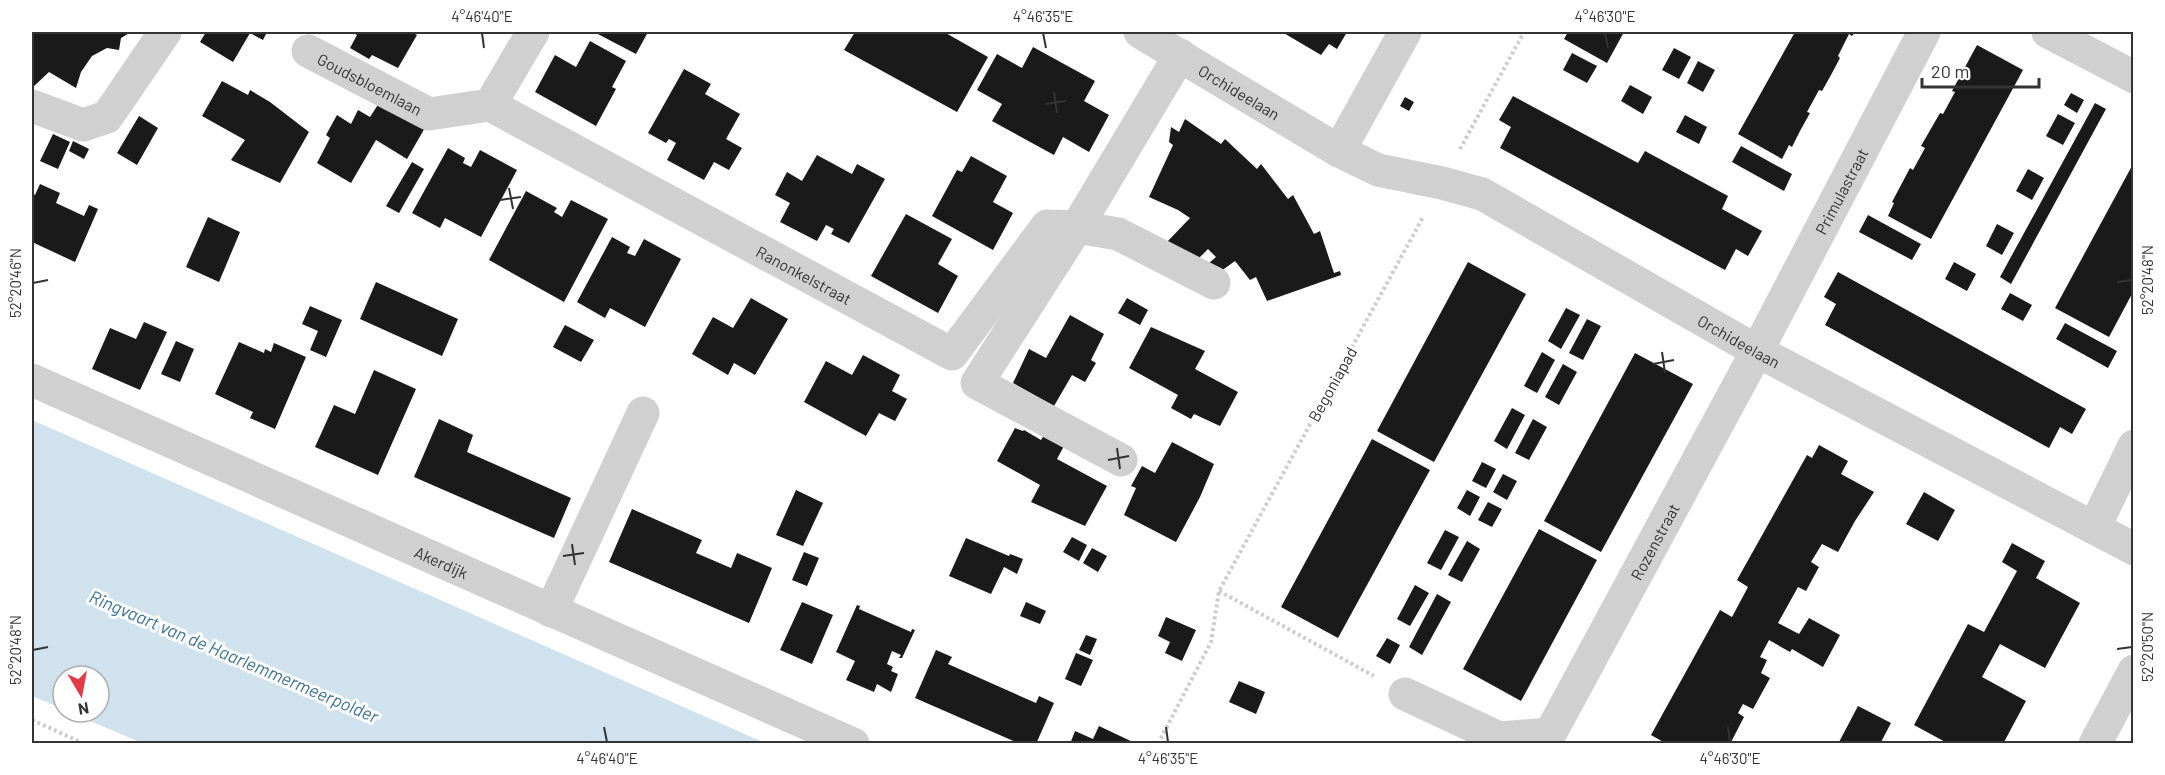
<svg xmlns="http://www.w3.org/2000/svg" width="2165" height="775" font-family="Barlow,sans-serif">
<rect width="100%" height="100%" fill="#fff"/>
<path fill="#cfe2ee" d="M32 420 765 743H142L69 712H99V676H63V709L32 696Z"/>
<path fill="#1a1a1a" d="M32 32H131L121 38 119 50 107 48 92 56 81 72 76 88 49 72 32 88V50L34 49Z
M206 32H267L263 40 250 33 233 62 200 42Z
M351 32H411L417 35 398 68 372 55 369 59 350 48 357 35Z
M594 32H648L636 54Z
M855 32H944L988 57 957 112 844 50Z
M1282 32H1347L1337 49 1329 44 1321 55Z
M1568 32H1624L1607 63 1564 39Z
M1795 32H1855L1852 36 1849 34 1838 56 1840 58 1831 75 1822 91 1819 90 1807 112 1810 113 1800 131 1792 147 1789 145 1782 159 1738 134Z
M590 41 626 61 612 87 616 89 596 126 535 92 555 55 576 67Z
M1977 45 2023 70 1931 239 1888 216 1894 203 1892 202 1910 168 1913 170 1925 148 1921 146 1940 113 1943 114 1955 92 1952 91Z
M1033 47 1095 81 1084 101 1109 115 1089 152 1063 137 1054 155 992 121 1002 104 977 90 997 54 1022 68Z
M1674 48 1691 57 1679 79 1662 70Z
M1572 53 1597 66 1587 83 1563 70Z
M1698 61 1715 70 1703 92 1687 83Z
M684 69 711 84 705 94 740 114 726 139 742 148 729 170 714 162 704 180 667 160 676 143 669 139 666 143 648 133Z
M222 81 248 95 250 90 270 102 309 132 280 183 231 160 245 140 202 116Z
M1630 85 1652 97 1643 114 1621 101Z
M2071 93 2084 100 2077 113 2064 105Z
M1513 96 1638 163 1645 151 1728 196 1722 209 1762 231 1748 256 1736 249 1725 270 1500 148 1511 127 1499 120Z
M1405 97 1414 102 1409 111 1400 106Z
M381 100 426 126 407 159 376 140 351 183 317 163 330 138 326 135 337 115 351 124 358 110 370 117Z
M2095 103 2106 109 2011 284 2000 277Z
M2058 114 2075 123 2063 145 2046 136Z
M1685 115 1707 127 1699 144 1676 132Z
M139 116 158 128 137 165 117 153Z
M1185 119 1221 144 1225 139 1257 169 1261 164 1288 199 1293 195 1314 234 1320 231 1334 273 1340 271 1341 275 1267 301 1256 277 1250 280 1235 261 1217 274 1209 263 1216 257 1208 249 1195 262 1166 243 1190 218 1178 210 1149 197 1173 145 1169 142 1171 127 1179 132Z
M53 134 70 142 58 169 40 161Z
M73 141 89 149 84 159 69 151Z
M1741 146 1792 174 1784 191 1732 162Z
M448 148 465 158 463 163 471 167 480 150 517 170 481 237 445 218 440 228 412 213Z
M817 155 852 174 857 164 885 179 849 243 831 234 834 229 826 225 817 241 780 222 790 203 775 195 787 172 802 181Z
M971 156 1007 176 993 202 1013 213 993 250 932 216 957 170 962 172Z
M412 162 424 169 399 213 386 206Z
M2133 164V292L2109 337 2055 308Z
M2028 169 2044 178 2032 200 2016 191Z
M40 184 60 193 56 203 84 216 89 205 98 209 75 262 32 242V193L35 195Z
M526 191 557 208 554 212 562 217 571 200 608 219 564 302 489 260Z
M906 214 952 239 938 264 958 276 938 313 871 276Z
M1868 215 1921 244 1912 260 1859 232Z
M208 217 240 232 219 282 186 267Z
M1997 224 2014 233 2002 255 1986 246Z
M612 237 630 247 627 253 635 256 644 239 681 259 645 327 610 308 605 318 577 302Z
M1468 262 1526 294 1434 462 1377 431Z
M1954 262 1976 274 1967 291 1945 279Z
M1838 272 2086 409 2072 434 2060 427 2049 448 1825 325 1836 304 1824 297Z
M376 282 458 319 442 356 360 319Z
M2010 293 2032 305 2023 321 2001 309Z
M751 298 788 319 755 375 734 363 728 375 692 354 713 317 733 328Z
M1127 298 1148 310 1140 325 1118 313Z
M310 306 342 320 326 357 310 350 318 331 302 324Z
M1566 308 1580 315 1561 349 1548 341Z
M1070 315 1104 334 1091 360 1096 363 1085 382 1072 375 1054 406 1013 383 1029 349 1046 358Z
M1587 319 1601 326 1583 360 1569 353Z
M144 322 167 332 140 390 92 369 110 328 136 339Z
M2065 323 2117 351 2108 368 2056 339Z
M565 325 594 340 581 362 553 347Z
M1151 327 1205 351 1195 369 1238 392 1220 426 1194 414 1191 419 1171 408 1178 395 1129 368Z
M176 341 194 349 180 382 161 374Z
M239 342 264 353 265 349 271 352 274 343 306 357 275 429 250 418 253 412 215 394Z
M1542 352 1555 360 1537 393 1524 386Z
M1635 353 1693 384 1601 552 1544 521Z
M863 355 900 375 892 391 907 399 895 421 879 413 866 436 804 402 826 361 852 375Z
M1563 364 1577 372 1559 405 1545 397Z
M374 370 416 389 378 475 315 447 334 405 355 414Z
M1512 408 1525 415 1507 449 1494 441Z
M439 419 473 435 467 452 571 498 554 538 414 477Z
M1533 419 1547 427 1529 460 1515 453Z
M1015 428 1023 431 1024 430 1041 440 1044 435 1064 446 1057 459 1107 486 1085 526 1031 502 1040 485 997 461Z
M1372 439 1430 470 1338 638 1281 607Z
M1172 442 1214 464 1200 497 1176 542 1124 515 1136 488 1131 486 1142 466 1155 473Z
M1819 445 1848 461 1841 474 1874 492 1855 521 1838 552 1822 544 1811 562 1819 567 1813 578 1806 591 1798 587 1778 623 1799 634 1809 618 1840 635 1823 667 1792 649 1790 652 1769 640 1760 657 1767 660 1761 673 1770 678 1753 709 1743 704 1738 713 1744 717 1730 744H1667L1651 735 1720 610 1732 617 1748 587 1737 580 1807 455 1812 458Z
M1482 462 1496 469 1486 488 1472 481Z
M1503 474 1517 481 1507 500 1493 492Z
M796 490 823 503 803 546 776 535Z
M1467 490 1480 497 1470 516 1457 508Z
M1924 492 1955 510 1938 541 1906 524Z
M1488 502 1502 509 1492 527 1478 520Z
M632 509 702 540 696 553 731 568 737 553 772 568 749 623 609 562Z
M1539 529 1597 560 1521 701 1463 669Z
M1445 530 1459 537 1441 570 1427 563Z
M1072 537 1087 545 1079 561 1063 552Z
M966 538 1009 556 1010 554 1023 559 1017 574 1004 567 991 594 949 576Z
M1467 541 1480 549 1462 582 1448 575Z
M2012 543 2045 561 2036 578 2080 603 2045 668 2000 644 1982 677 2026 701 2003 744H1949L1914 725 1968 624 1984 632 2017 571 2002 562Z
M1092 548 1107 556 1098 572 1083 563Z
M804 552 819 558 807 586 792 580Z
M1415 585 1429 593 1410 626 1397 619Z
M1437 594 1451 602 1422 655 1409 647Z
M802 602 833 615 812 664 780 650Z
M1026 602 1046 611 1040 624 1020 616Z
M857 605 860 606 859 609 911 632 912 629 915 630 902 658H899L901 655 892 651 887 664 893 667 891 671 898 674 891 692 877 684 874 692 846 680 855 661 836 652Z
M1166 617 1196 630 1182 661 1165 653 1170 642 1158 636Z
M1086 635 1097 639 1090 655 1079 650Z
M1387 638 1400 645 1390 664 1376 656Z
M936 650 952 657 948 664 1036 703 1039 696 1054 703 1036 744H1020L915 698Z
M1076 653 1093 660 1081 686 1065 679Z
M1239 681 1265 692 1256 714 1229 702Z
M1858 706 1891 723 1880 744H1838Z
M1099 726 1137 744H1070L1075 731 1093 739Z"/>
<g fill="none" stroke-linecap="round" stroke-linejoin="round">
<path stroke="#cdcdcd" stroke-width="4" stroke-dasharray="3 3" stroke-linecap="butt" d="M1460 149 1524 32
M1219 591 1374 676
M32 720 85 744
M1158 744 1211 642 1219 591 1423 217"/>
<g stroke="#d0d0d0" stroke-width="33">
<path id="s1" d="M1140 32 1339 151 1378 170 1442 183 1482 194 1757 351 2134 549"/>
<path d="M2048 32 2134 77"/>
<path id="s2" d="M308 51 429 114 490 105 533 32"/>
<path id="s3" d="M490 105 952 354 1047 226 1077 227 1180 55"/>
<path d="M32 106 83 125 107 117 165 32"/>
<path d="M1339 151 1405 32"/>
<path id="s4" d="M32 380 853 744"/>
<path d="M1121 460 977 383 1077 227 1118 234 1214 283"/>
<path d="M2094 528 2134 446"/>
<path d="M551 611 643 413"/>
<path id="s5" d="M1405 694 1499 738 1550 734 1757 351 1924 32"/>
<path d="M2095 744 2134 671"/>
</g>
</g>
<path fill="none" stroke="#333" stroke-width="2" d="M482 33 484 48M1043 33 1046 48M1605 33 1608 48M1054 92 1057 113M1045 104 1066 101M509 188 513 209M500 200 521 197M2117 282 2132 280M33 283 48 280M1662 352 1665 373M1653 364 1674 360M1117 448 1120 469M1108 460 1129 456M572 544 575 565M563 556 584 553M2117 649 2132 647M33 650 48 647M604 727 607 742M1166 727 1168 742M1728 727 1730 742"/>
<g text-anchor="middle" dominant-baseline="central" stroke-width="6" stroke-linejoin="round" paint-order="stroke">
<g font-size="16" fill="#333" stroke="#fff">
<text stroke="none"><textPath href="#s2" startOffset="70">Goudsbloemlaan</textPath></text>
<text stroke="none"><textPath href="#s1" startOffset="116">Orchideelaan</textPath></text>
<text stroke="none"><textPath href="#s5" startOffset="771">Primulastraat</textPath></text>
<text stroke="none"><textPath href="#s3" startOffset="357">Ranonkelstraat</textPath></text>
<text stroke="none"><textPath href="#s1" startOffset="678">Orchideelaan</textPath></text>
<text transform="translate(1332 384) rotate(-61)">Begoniapad</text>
<text stroke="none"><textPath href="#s5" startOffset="374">Rozenstraat</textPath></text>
<text stroke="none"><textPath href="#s4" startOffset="448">Akerdijk</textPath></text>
</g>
<g font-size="18" font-style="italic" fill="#3f7597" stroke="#fff">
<text transform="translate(234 656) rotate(23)">Ringvaart van de Haarlemmermeerpolder</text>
</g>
</g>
<rect width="2165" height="775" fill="none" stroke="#ffffff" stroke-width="66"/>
<g transform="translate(81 694) rotate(170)"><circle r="28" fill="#ffffff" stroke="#adadad" stroke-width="1.5"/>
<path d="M0-4.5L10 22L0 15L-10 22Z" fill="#e63946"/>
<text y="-9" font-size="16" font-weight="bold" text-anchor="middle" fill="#333333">N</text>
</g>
<path d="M1922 78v9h117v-9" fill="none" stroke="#333333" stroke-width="3"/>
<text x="1931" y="78" font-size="18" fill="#333333" stroke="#ffffff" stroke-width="4.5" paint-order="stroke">20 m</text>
<rect x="33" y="33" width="2099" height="709" fill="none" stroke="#333" stroke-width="2"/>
<g font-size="15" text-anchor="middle" fill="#333">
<text x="482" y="22">4°46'40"E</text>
<text x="1043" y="22">4°46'35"E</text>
<text x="1605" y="22">4°46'30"E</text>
<text transform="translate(2148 280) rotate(-90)" y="5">52°20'48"N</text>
<text transform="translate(16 283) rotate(-90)" y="5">52°20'46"N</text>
<text transform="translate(2148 647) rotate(-90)" y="5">52°20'50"N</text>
<text transform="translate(16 650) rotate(-90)" y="5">52°20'48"N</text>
<text x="607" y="764">4°46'40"E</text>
<text x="1168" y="764">4°46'35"E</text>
<text x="1730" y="764">4°46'30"E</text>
</g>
</svg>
